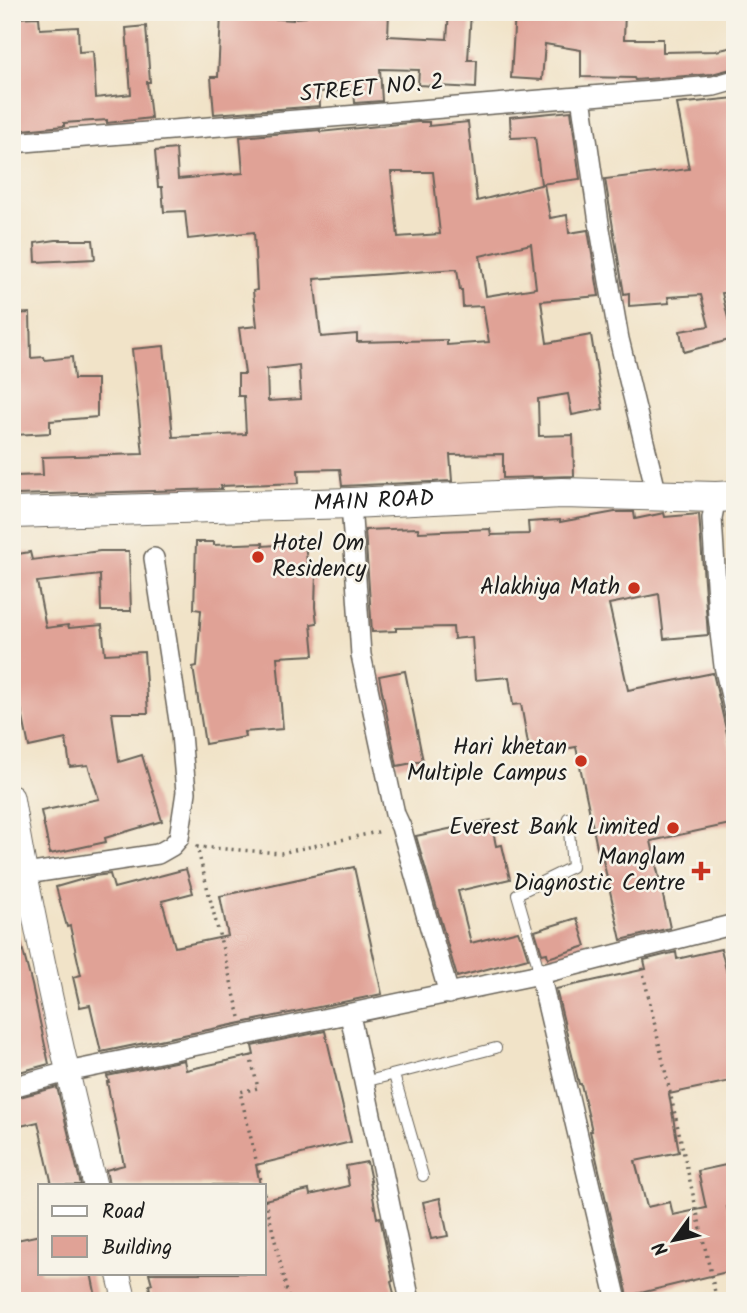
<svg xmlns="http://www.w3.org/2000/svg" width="747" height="1313" font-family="Kalam,sans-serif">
<rect width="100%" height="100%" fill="#f7f3e8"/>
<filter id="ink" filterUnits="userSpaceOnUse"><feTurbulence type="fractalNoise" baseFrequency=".0143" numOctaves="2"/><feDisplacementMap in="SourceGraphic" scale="14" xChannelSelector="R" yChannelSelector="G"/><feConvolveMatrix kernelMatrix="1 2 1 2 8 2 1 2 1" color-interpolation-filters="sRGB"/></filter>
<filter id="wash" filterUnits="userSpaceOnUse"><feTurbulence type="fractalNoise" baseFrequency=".00686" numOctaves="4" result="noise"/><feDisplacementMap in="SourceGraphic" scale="28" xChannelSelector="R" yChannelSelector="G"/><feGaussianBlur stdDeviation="1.57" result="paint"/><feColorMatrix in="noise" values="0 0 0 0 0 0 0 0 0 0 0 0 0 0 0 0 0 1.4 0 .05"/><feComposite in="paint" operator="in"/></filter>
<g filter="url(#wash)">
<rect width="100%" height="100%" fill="#f1e3c8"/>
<g id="blocks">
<path fill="#e0a296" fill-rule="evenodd" d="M306 12H389L388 36 447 39 449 12H471L468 60H477L476 88 418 85 419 70 380 69 382 101 355 103 354 90 319 92 320 106 214 114 211 77H218L221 15 293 20V18L306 17Z
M515 12H625L624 39H663V52L716 51 733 47 735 56V68L712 74 635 80 634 78 581 77V50L545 44 542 80 511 78Z
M39 17 40 29 78 27 79 52 93 51 96 98 131 94 126 28 146 26 150 82H147L151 118 107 123V120L64 123V126L12 131V18Z
M735 98V273L727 274 730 292 722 293 733 339 684 352 680 331 709 326 701 295 668 297 669 303 629 306V293L624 294 605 179 689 169 677 104Z
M571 111 580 179 541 184 535 137 511 138 510 117Z
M418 122H429V126L468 122 477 201 544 184 550 218 567 215 569 233 588 230 599 296 541 301 547 343 591 335 603 409 572 415 568 394 538 399 539 436 573 435 574 476 503 478V454L450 455 452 481 342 486 340 469 298 470 299 483 221 486 222 489 15 495V476L43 475 42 457 143 454 132 349 164 346 173 437 246 434 244 396H238V374H245L239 328 257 326 253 291 257 290 254 232 188 239 185 211 164 212 162 187H158L155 151 176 149 178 179 243 173 240 137 320 130V132ZM391 172H433L440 234 398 237ZM531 244 536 288 486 296 480 256ZM457 269 460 290H462L463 307 483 306 489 342 447 345V340L357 342V334L321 337 314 279ZM299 365 301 399 268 401 267 369Z
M56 240H93L95 259 36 262 35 243Z
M30 313 31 358 44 357 45 360 72 357 74 379H97V417L50 421V433L14 435 12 409V314Z
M615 512H634L635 519 664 513 665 517 699 514 708 635 664 639 659 594 609 604 628 690 713 673 735 768V823L651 841 670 928 621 940 601 851 598 852 576 747 530 755 521 704 513 705 509 677 475 680 472 637 454 639 453 627 396 628V631L372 632 365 530 418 528 419 532 490 529 491 535 529 534 528 522 560 520V522Z
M196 542H214V545L263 543V546L305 543 308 572H316L315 607 317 623 311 624 314 655 277 657 283 729 244 732 245 737 205 744 193 667 197 666 201 610 194 609Z
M100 551H129L131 611H101L100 575 37 582 46 628 68 625 69 628 102 625 105 654 144 652 148 713H112L119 762 142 755 162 821 105 838 106 842 50 854 41 811 99 799 88 765 70 767 66 739 29 747 21 708 12 710V555L30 552 32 560Z
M405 671 423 761 397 766 379 676Z
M491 820 496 846 502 845 510 879 458 891 471 943 518 931 520 936H521L528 958 457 977 416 836Z
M354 867 382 994 101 1052 90 1005 80 1007 73 977 81 975 70 926 67 927 56 887 94 876 110 874 114 888 186 869 193 893 162 901 175 947 228 936 220 896Z
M577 918 586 946 548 958 547 953 542 954 535 931Z
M18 932 32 985 49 1064 12 1074V933Z
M721 949 735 1006V1080L669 1094 679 1152 635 1161 647 1207 670 1202 673 1215 706 1208 698 1171 735 1163V1205L727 1207 735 1235V1270L628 1296 590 1131H592L581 1084H579L556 989 646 969 644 960 676 952 677 959Z
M325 1031 351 1142 256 1165 260 1185H109L106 1170 124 1165 107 1082H109L107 1076 184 1060 186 1070 254 1055 252 1046Z
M57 1087 70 1140 81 1185H52L38 1122 12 1128V1099Z
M367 1162 371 1181H370L377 1218 380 1217 393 1281 391 1282 396 1301H152L149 1285 152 1284 149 1273H264V1200L309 1190 310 1195 349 1186 346 1166Z
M440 1198 448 1236 431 1239 423 1202Z
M40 1235V1273H91L96 1297 77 1301H17L12 1281V1241Z"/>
</g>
</g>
<g filter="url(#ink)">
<use href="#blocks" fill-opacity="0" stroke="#676258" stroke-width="2"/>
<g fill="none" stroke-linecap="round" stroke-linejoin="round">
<g stroke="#676258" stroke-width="12">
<path id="service" d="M540 974 517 894 572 867 568 818
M394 1075 423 1176
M364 1082 496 1048"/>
</g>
<g stroke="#676258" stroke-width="22">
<path id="minor" d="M581 97 599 223 619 339 657 495
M12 143 714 86 735 80
M716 497 712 518 718 616 724 666 735 714
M351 503 361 655 395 814 401 827 449 994
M26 874 158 854 172 846 179 838 186 792 181 734 154 558
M540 974 617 1301
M350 1015 410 1301
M12 1087 67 1072 540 974 735 924"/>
</g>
<g stroke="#676258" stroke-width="25">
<path id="tertiary" d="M12 797C34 928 63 1057 95 1185
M118 1273 125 1301"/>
</g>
<g stroke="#676258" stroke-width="32">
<g id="primary">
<path id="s1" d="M12 513 351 503 562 493 716 497 735 496"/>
</g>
</g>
<path stroke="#676258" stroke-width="3.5" stroke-dasharray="2 5" stroke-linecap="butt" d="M642 968 717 1301
M240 1017 197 847 281 853 382 831
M250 1055 258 1088 240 1092 262 1185
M264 1193 289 1301"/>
<use href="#service" stroke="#fff" stroke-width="10"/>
<use href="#minor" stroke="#fff" stroke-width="19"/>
<use href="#tertiary" stroke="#fff" stroke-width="23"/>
<use href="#primary" stroke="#fff" stroke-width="30"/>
</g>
</g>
<g fill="#c8321e" stroke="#f7f3e8" stroke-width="2.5">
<circle cx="258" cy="557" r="7"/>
<circle cx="634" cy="588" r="7"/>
<circle cx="581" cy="761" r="7"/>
<circle cx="673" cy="828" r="7"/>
<path d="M697.5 860.5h7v7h7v7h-7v7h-7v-7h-7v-7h7z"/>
</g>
<g text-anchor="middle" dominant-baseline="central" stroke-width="5" stroke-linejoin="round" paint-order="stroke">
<g font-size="23" fill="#1c1c1c" stroke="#f7f3e8">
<text transform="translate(372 89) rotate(-5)">STREET NO. 2</text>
<text stroke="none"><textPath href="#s1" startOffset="362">MAIN ROAD</textPath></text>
</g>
<g font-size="23" fill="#1c1c1c" stroke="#f7f3e8" text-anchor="end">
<text x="272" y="544" text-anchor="start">Hotel Om<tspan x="272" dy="26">Residency</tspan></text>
<text x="620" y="588">Alakhiya Math</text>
<text x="567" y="748">Hari khetan<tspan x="567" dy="26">Multiple Campus</tspan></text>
<text x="659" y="828">Everest Bank Limited</text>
<text x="685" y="858">Manglam<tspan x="685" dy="26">Diagnostic Centre</tspan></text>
</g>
</g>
<rect width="747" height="1313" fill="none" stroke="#f7f3e8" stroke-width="42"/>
<rect x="38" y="1184" width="228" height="91" fill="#f7f3e8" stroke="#9f9d96" stroke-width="2"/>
<rect x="52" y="1206" width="35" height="10" fill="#ffffff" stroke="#9f9d96" stroke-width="2"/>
<text x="102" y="1218" font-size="21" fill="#1c1c1c">Road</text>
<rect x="52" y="1236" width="35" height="21" fill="#e0a296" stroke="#9f9d96" stroke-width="2"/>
<text x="102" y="1254" font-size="21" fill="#1c1c1c">Building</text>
<g transform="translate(674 1240) rotate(237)" stroke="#f7f3e8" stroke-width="5" paint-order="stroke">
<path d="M0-5L12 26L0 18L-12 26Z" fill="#1c1c1c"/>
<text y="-10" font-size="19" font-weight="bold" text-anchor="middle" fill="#1c1c1c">N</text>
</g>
</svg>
